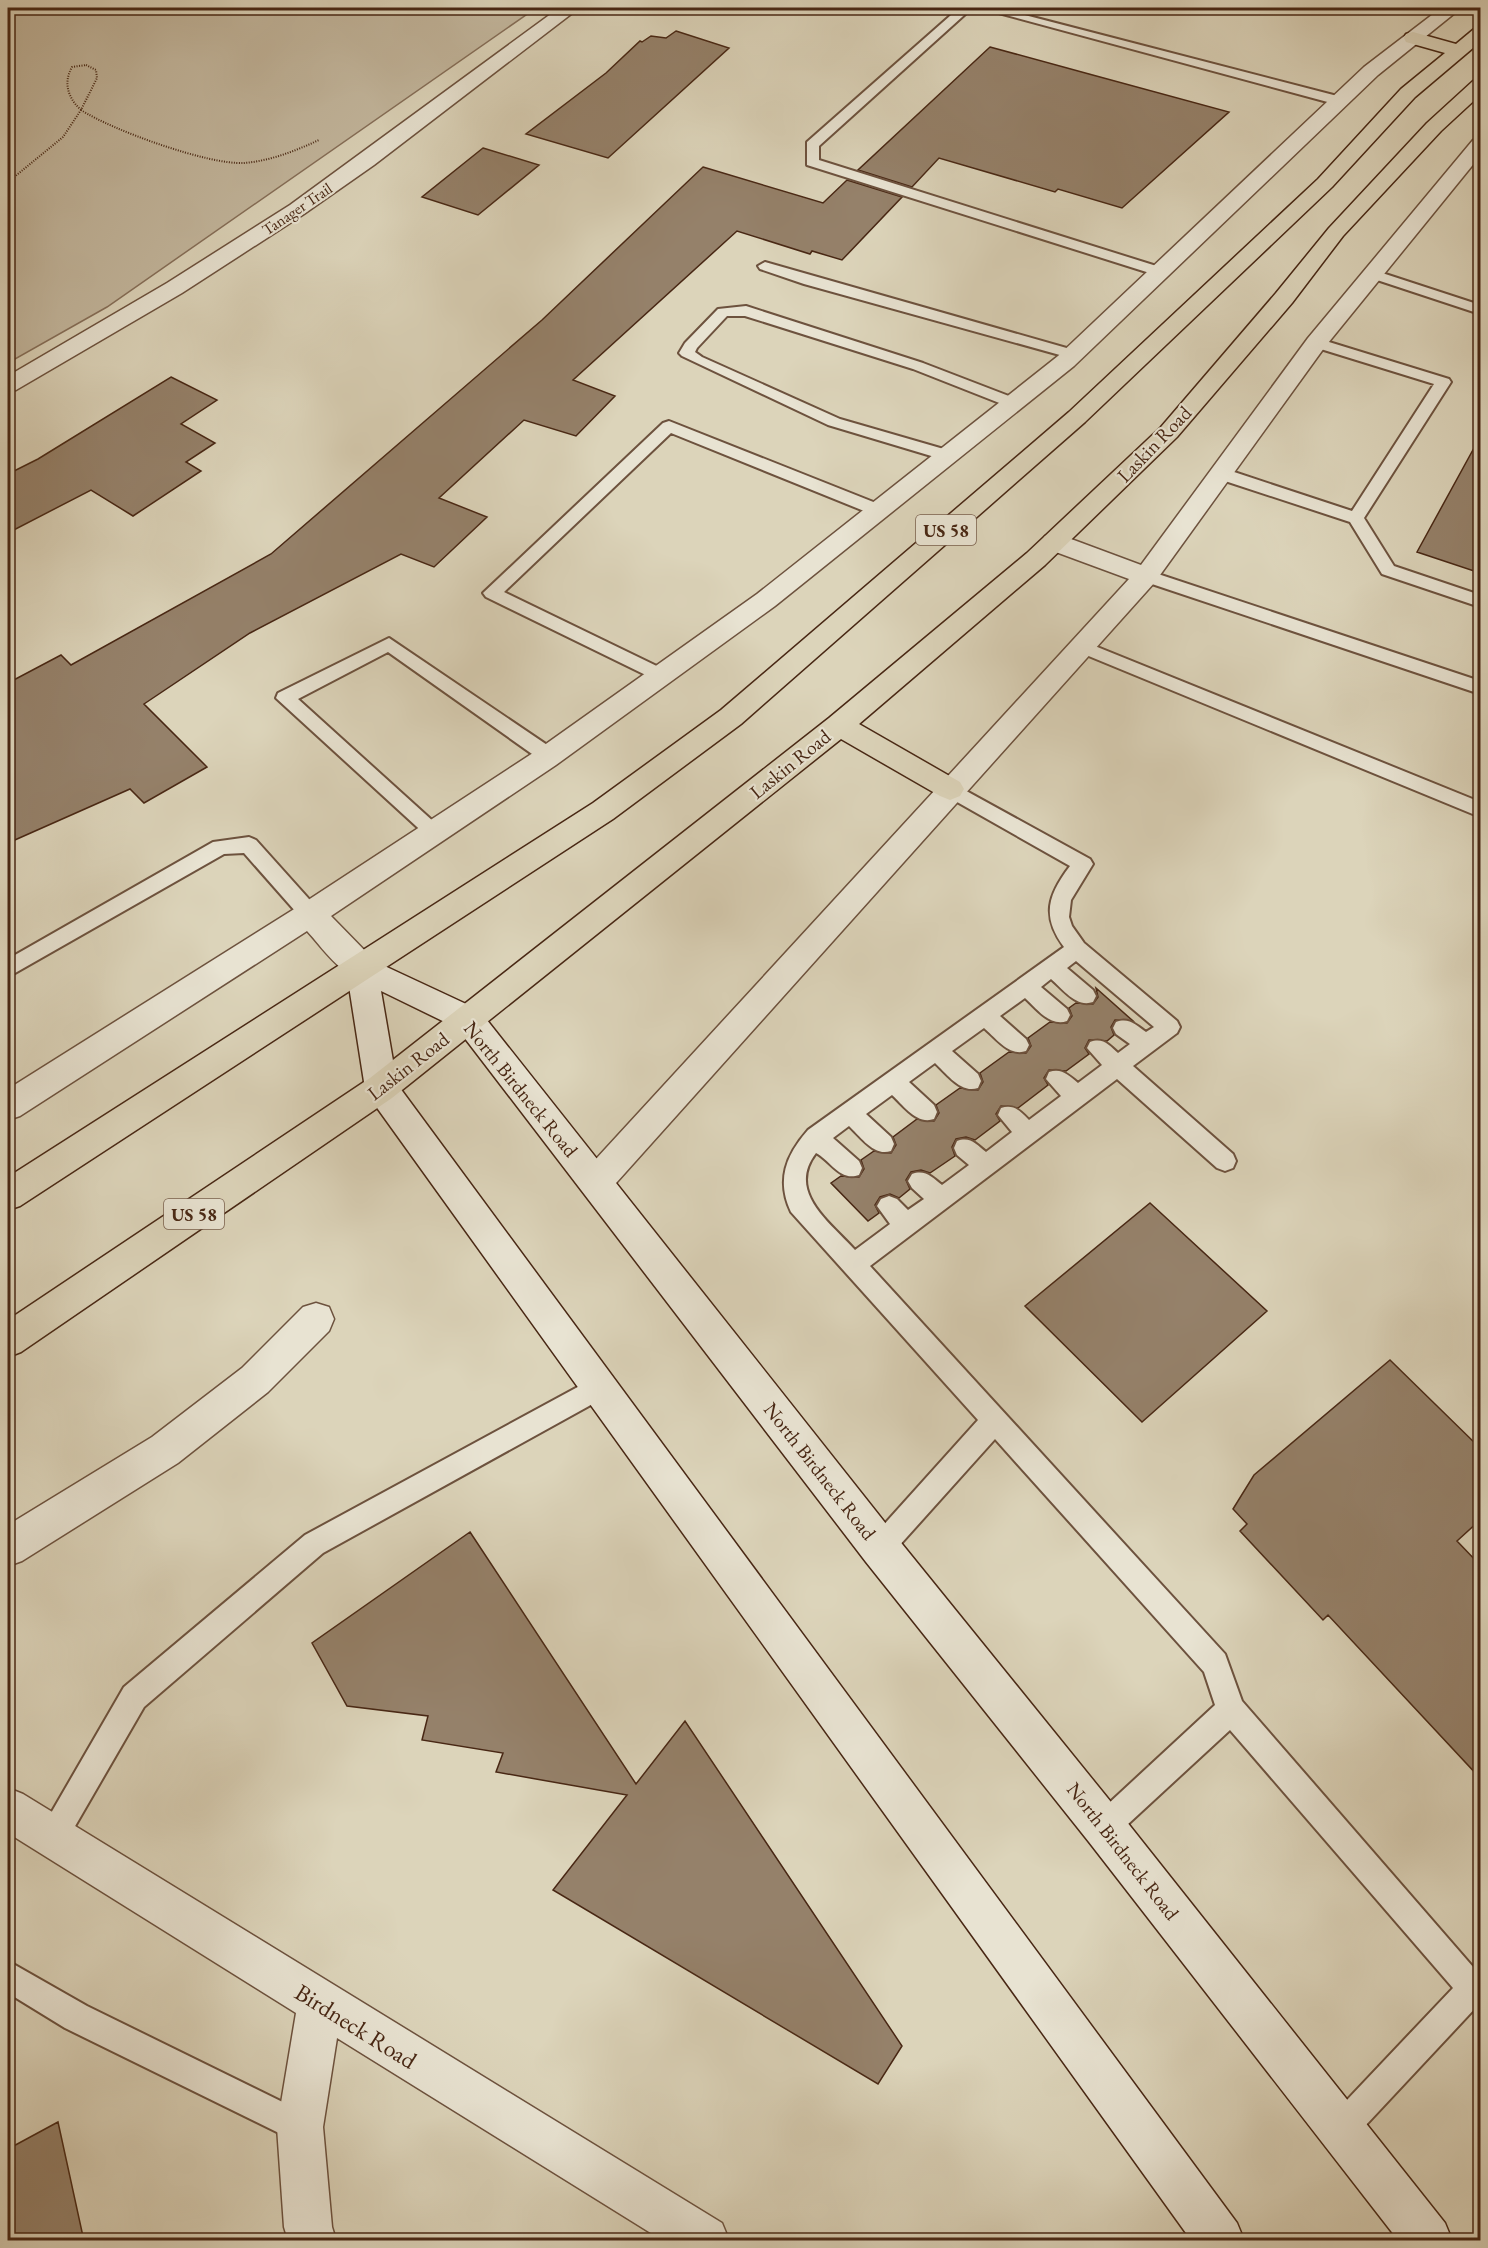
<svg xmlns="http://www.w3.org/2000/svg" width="1488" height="2248" font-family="'EB Garamond',serif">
<rect width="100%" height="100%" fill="#dcd4ba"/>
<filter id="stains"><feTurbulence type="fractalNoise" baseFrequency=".00333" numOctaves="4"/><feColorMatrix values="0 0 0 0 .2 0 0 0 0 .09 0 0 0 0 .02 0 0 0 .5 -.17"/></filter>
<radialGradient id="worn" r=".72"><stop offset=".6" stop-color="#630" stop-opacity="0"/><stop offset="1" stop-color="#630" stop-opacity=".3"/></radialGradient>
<path fill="#c3b79e" stroke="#866f59" stroke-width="1.5" d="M8 8H536L107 307 8 363Z"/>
<path fill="#95816a" stroke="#482714" stroke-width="1.5" d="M676 31 729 48 608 158 526 134 606 73 640 41 642 42 651 36 666 38Z
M990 47 1089 74 1229 112 1122 208 1058 189 1055 192 939 158 912 187 858 170Z
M483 148 539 165 478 215 422 197Z
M703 167 823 203 847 180 902 197 842 260 812 251 810 254 737 231 573 380 615 396 576 436 524 420 439 498 487 517 434 567 401 554 250 633 144 704 207 767 144 803 130 789 8 843V683L61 655 71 665 271 554 542 320Z
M171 377 217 400 181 424 215 443 186 462 201 471 133 516 91 490 8 533V474L38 459Z
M1480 437V573L1417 552Z
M1096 988 1133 1021 1115 1020 1111 1027 1114 1035 1107 1041 1089 1040 1085 1048 1089 1054 1066 1071 1049 1070 1044 1078 1048 1085 1018 1108 1001 1106 996 1114 1000 1121 975 1140 966 1137 956 1139 952 1147 955 1156 930 1173 921 1170 911 1172 906 1180 910 1189 899 1198 890 1194 880 1197 875 1205 879 1213 868 1221 831 1183 841 1176 859 1177 864 1169 861 1160 874 1151 891 1153 896 1145 893 1137 917 1119 934 1121 939 1113 936 1105 960 1088 978 1090 983 1082 980 1073 1009 1052 1026 1053 1031 1046 1028 1038 1050 1022 1067 1023 1072 1016 1069 1008 1076 1003 1093 1004 1098 997Z
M1150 1203 1267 1311 1142 1422 1025 1306Z
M1390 1360 1480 1448V1520L1457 1541 1480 1565V1778L1328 1615 1323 1620 1240 1531 1247 1524 1233 1509 1254 1475Z
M470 1532 636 1784 685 1721 902 2046 878 2084 553 1890 627 1795 496 1772 503 1753 422 1740 428 1716 347 1706 312 1643Z
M58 2122 84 2241H8V2149Z"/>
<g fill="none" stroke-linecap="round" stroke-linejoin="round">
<g stroke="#6d523e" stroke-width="4">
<path id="service" d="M959 8H972L819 146V160L1166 269 1168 272 1166 275H1156L807 165V142Z
M980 8H998L1345 98 1347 101 1345 104H1335Z
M765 262 1077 351 1080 354 1072 359 1067 357 804 284 760 269 758 266Z
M1373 270 1480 305V314L1368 277 1366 274Z
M746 306 923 363 1019 400 1021 403 1019 406H1007L913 369 745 316H727L697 348 695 352 702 357 840 419 954 452 956 456 948 461 828 425 682 356 679 353 685 343 718 309Z
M1316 338 1449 379 1451 382 1364 518 1394 566 1480 595V607L1382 574 1350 522 1216 478 1214 474 1222 469 1228 470 1352 511 1434 384 1311 346 1308 343Z
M669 421 886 507 888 511 880 516 874 515 671 433 504 592 667 671 669 676 667 681 660 682 486 597 483 593 663 423Z
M1146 570 1480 681V694L1140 580 1137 576 1140 572Z
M389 638 556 751 559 756 556 761H542L388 652 298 699 445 832 442 837 435 839 428 837 276 698 278 693Z
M1080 640 1480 802V817L1074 650 1071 646 1074 642Z
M950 782 1090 859 1093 864 1071 900 1069 917 1072 926 1084 943 1177 1021 1180 1027 1177 1033 1133 1066 1233 1154 1236 1161 1233 1168 1225 1171 1217 1168 1117 1079 870 1266 1225 1654 1242 1701 1480 1975V2003L1351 2141 1340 2146 1329 2141 1324 2130 1329 2119 1453 1988 1230 1730 1114 1837 1104 1841 1094 1837 1090 1827 1094 1817 1215 1705 1204 1672 995 1439 889 1557 880 1561 871 1557 867 1548 871 1539 978 1420 791 1212C776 1180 786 1155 808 1130L1064 947C1041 916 1048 895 1070 866L943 794 940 789 943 784ZM1076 961 1154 1027 1146 1032C1136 1025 1129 1017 1116 1022L1113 1028 1116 1034 1130 1044 1118 1053C1109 1045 1103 1037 1090 1042L1087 1048 1102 1065 1078 1083C1068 1075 1062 1068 1049 1072L1046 1079 1061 1096 1029 1120C1020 1111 1014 1104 1001 1108L998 1115 1012 1132 986 1152C976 1144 970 1136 957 1141L954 1148 957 1155 969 1165 942 1185C932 1177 925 1169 912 1174L908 1181 912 1188 924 1199 908 1210 897 1199 889 1196 881 1199 877 1206 890 1224 855 1250C830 1222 786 1192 816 1153 830 1160 840 1182 859 1175L862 1168 859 1161 833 1138 849 1126C861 1137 874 1157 891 1151L894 1144 891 1137 866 1114 892 1095C904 1106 917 1125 934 1119L937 1112 934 1105 909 1082 935 1063C947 1074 961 1094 978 1088L981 1081 978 1074 952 1051 984 1028C996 1038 1009 1057 1026 1051L1029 1045 1026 1039 1000 1016 1025 998C1037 1009 1050 1027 1067 1021L1070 1015 1067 1009 1041 987 1051 979C1063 989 1076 1008 1093 1002L1096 996 1093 990 1067 968Z
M249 837 256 840 317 908 320 914 317 920 310 922 303 920 244 853 224 854 8 977V959L213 842Z
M598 1376 607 1380 610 1388 607 1396 323 1553 144 1707 63 1847 53 1852 43 1847 38 1837 43 1827 124 1687 305 1535Z
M8 1961 87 2006 311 2116 316 2127 311 2138 300 2143 289 2138 65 2028 8 1993Z"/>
</g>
<g stroke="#6d523e" stroke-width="3">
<path id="minor" d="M559 8H579L374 165 304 214 182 293 16 390 8 392V376L167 283 290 205Z
M1441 8H1461L1378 75 1074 366 775 606 556 765 331 916 372 958 376 967 372 976C346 985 324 949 307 931L20 1116 8 1120V1089L299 906 536 751 757 594 1058 356 1364 67Z
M1480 138V156L1324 348 1155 582 608 1192 596 1197 584 1192 579 1182 584 1172 1129 579 1045 548 1041 542 1045 536 1054 534 1063 536 1141 565 1308 338 1473 140Z
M316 1303 329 1307 334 1319 329 1331 268 1392 178 1463 22 1561 8 1566V1525L152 1437 242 1368 303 1307Z
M8 1788 23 1794 722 2223 729 2240H662L337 2038 323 2127 332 2227 336 2240H288L284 2227 277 2127 296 2013 8 1833Z"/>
</g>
<g stroke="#482714" stroke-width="3">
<path id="secondary" d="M361 955 479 1010 894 1534 1119 1812 1445 2223 1452 2240H1398L1089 1842 866 1562 457 1028 381 991 397 1084 1237 2223 1244 2240H1191L370 1098 365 1088 346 967 350 958Z"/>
</g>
<g stroke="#482714" stroke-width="3">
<path id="primary" d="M1480 27V42L1415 97 1332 187 1085 422 741 724 613 819 20 1206 8 1210V1177L593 803 721 710 1069 412 1318 179 1401 89 1445 53 1406 42 1404 38 1406 34 1413 32 1456 44 1474 29Z
M1480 79V95L1441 131 1343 236 1292 303 1177 437 1045 565 859 724 960 782 964 789 960 796 950 800 940 796 841 739 392 1098 21 1352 8 1357V1320L370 1078 829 718 1027 553 1161 427 1276 293 1329 228 1427 123 1473 81Z"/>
</g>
<path stroke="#482714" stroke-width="2" stroke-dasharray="1 1.5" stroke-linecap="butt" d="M86 65 96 70 97 78 81 110C68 98 63 83 72 67Z
M81 110C112 130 208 165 244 163 270 161 295 151 319 140
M8 188 13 178 63 137 81 110"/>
<use href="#service" fill="#e8e3d2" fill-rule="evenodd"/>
<use href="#minor" fill="#e8e3d2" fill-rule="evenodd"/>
<use href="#secondary" fill="#e8e3d2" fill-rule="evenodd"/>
<use href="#primary" fill="#dcd4ba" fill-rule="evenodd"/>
</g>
<g text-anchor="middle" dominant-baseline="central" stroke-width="4.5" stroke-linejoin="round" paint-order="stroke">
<g font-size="16" fill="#482714" stroke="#e8e3d2">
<text transform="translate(297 209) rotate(-34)">Tanager Trail</text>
</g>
<g fill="#e8e3d2" stroke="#785f4d" stroke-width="1.5">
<rect x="916" y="515" width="60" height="30" rx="4.5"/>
<rect x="164" y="1199" width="60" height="30" rx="4.5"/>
</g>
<g font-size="18" font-weight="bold" fill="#482714">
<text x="946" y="530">US 58</text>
<text x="194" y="1214">US 58</text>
</g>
<g font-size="20" fill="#482714" stroke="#e8e3d2">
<text transform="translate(1154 444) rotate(-46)">Laskin Road</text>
<text transform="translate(790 764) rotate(-39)">Laskin Road</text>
<text transform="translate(408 1066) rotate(-38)">Laskin Road</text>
<text transform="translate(521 1089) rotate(51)">North Birdneck Road</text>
<text transform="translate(820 1471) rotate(52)">North Birdneck Road</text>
<text transform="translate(1123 1851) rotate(52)">North Birdneck Road</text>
</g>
<g font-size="24" fill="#482714" stroke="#e8e3d2">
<text transform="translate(356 2026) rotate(32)">Birdneck Road</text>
</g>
</g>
<rect width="1488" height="2248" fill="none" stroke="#dcd4ba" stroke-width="30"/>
<rect x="9" y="9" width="1470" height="2230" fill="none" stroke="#482714" stroke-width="3"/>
<rect x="15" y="15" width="1458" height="2218" fill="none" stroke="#482714" stroke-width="1.5"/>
<rect width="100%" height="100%" filter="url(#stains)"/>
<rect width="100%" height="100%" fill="url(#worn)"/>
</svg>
